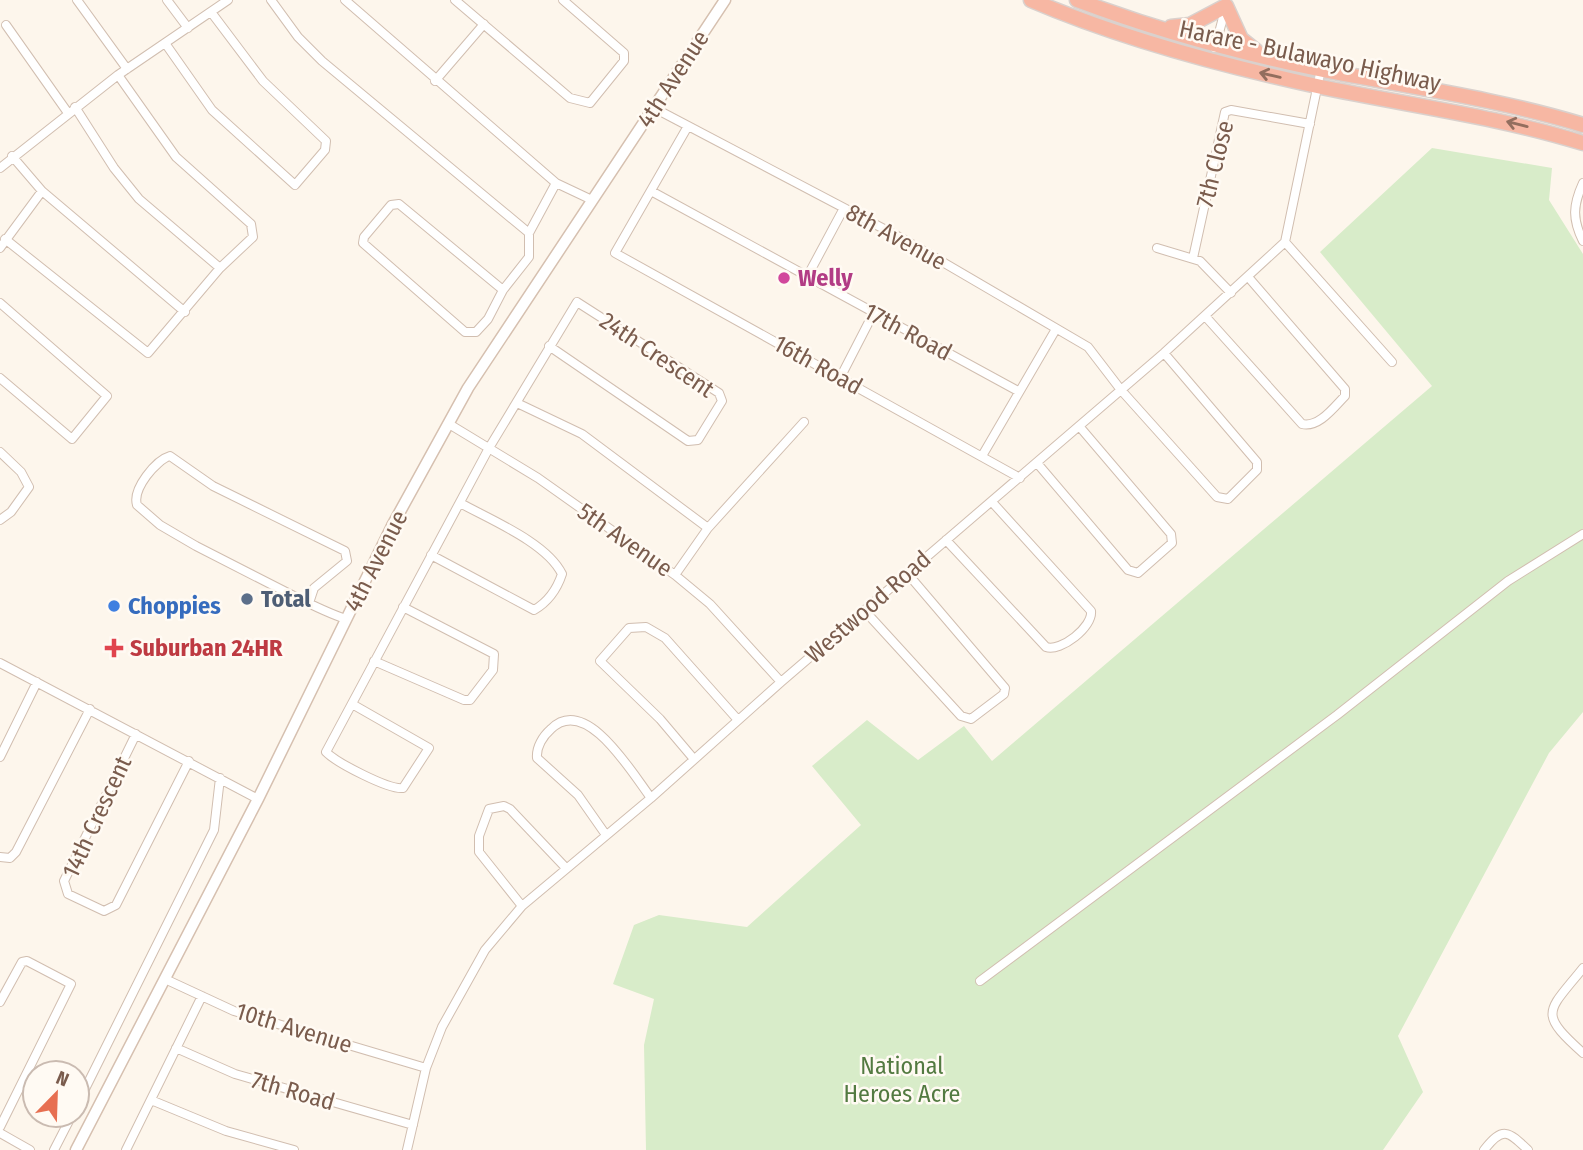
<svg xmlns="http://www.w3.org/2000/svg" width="1583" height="1150" font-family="'Fira Sans Condensed',sans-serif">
<rect width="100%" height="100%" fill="#fdf6ec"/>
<path fill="#d8ecc9" d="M1432 148 1552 168 1549 200 1583 254V712L1549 753 1398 1036 1423 1092 1383 1150H646L644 1045 654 999 613 984 634 925 659 915 747 927 861 825 812 766 867 720 918 760 964 726 992 761 1432 386 1320 252Z"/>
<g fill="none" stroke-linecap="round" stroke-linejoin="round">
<g stroke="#d1beb0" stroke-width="10">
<path id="street" d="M77 0 127 69
M167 0 188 28
M271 0 298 37 322 61 529 233 556 183
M345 0 556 183 592 200
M455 0 570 98 590 103 624 61V53L563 0
M6 25 68 113
M165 43 212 110 295 185 325 150 326 141 263 81 211 12
M1215 48 1226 6
M435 81 484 24
M75 107 114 168 139 199 220 268
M654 108 905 240 1088 347 1121 390 1217 497 1228 499 1257 470V462L1164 353
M688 126 615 253 1020 478
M12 156 42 191 185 312
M0 168 118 75 228 0
M1583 183C1573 205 1572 219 1583 241
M651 191 1018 391
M5 239 148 353 220 268 253 237 251 224 176 157 118 75
M1285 242 1392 362
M0 248 42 191
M1157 248 1200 261 1231 293
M1193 258 1225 112 1231 110 1310 124
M807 277 844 208
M503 290 488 319 476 332H465L363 243 364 237 391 205 399 204 503 290 529 257V233
M0 303 107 396 72 439 0 378
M1205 316 1302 424C1319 428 1334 407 1345 396V389L1249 278
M840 378 873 314
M517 403 582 434 708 528 804 422
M449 424 538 478 675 575 710 604 781 682
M0 452 21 472 29 487 11 512 0 520
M982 456 1056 329
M1037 463 1128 570 1138 573 1172 543 1171 534 1079 426
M946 540 1046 647C1061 652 1093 627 1091 611L992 502
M431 555 534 610C548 602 557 589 562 574 547 543 491 520 460 503
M675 575 708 528
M309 603 314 588 347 561 345 551 213 486 170 456C156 460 132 489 137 505L160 525 196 546 290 594C308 603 327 613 346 619
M864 610 961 716 971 719 1004 694 1005 688 907 573
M374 661 464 700H470L493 670 494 654 403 607
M0 663 258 799
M352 704 429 748 403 788C389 790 337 763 326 752L489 448 577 302 719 393 722 401 698 440 688 441 549 346
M136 734 64 881 68 894 104 911 116 905 189 761
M0 757 37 682
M693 758 660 719 600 661 629 628 646 627 665 638 738 720
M606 835 578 795 537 758C536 747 543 736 551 729 586 694 632 773 651 798
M0 857 10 858 16 852 90 709
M522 906 479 852V836L489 809 504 806 510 809 565 867
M1583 968C1548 1012 1537 1012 1583 1053
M165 979 234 1011 426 1068
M980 981 1337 715 1508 581 1583 534
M0 1002 22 962 27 961 71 984 0 1127
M176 1048 235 1074 413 1125
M151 1100 226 1131 294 1150
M77 1105 214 830 220 778
M0 1133 30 1150
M54 1150 72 1115
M126 1150 202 996
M407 1150 426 1068 442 1027 485 950 522 906 651 798 781 682 1164 353 1285 242 1321 69
M1484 1150C1503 1126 1508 1131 1528 1150"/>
</g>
<g stroke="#d6c0b0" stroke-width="13">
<path id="secondary" d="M76 1150 258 799 392 526 468 388 725 0"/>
</g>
<g stroke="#dad1cd" stroke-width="17">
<path id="highway" d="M1031 0C1122 39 1220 65 1317 86 1406 105 1496 116 1583 143
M1077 0C1156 30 1240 53 1323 70 1410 87 1498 99 1583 125
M1171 27 1190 25 1226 6 1241 39 1256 51"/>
</g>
<use href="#street" stroke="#fff" stroke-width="8"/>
<use href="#secondary" stroke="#fff" stroke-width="10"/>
<use href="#highway" stroke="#f7b7a3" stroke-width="14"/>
</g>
<defs><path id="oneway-shaft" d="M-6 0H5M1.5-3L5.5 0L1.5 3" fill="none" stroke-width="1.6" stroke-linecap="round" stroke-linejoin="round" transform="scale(1.75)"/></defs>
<g stroke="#936e5e">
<use href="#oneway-shaft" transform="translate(1270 75) rotate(-167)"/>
<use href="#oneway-shaft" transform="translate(1517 124) rotate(-166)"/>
</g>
<circle fill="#d1479c" stroke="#fffaf3" stroke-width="2.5" cx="784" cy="278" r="7"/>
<circle fill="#5c6f8a" stroke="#fffaf3" stroke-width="2.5" cx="247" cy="599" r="7"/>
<circle fill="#3f7fe0" stroke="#fffaf3" stroke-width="2.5" cx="114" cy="606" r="7"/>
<path fill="#e0444e" stroke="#fffaf3" stroke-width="2.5" d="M110.5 637.5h7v7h7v7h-7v7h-7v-7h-7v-7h7z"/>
<g text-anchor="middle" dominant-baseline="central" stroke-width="5" stroke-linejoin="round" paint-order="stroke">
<g font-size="24" fill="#7a5c4d" stroke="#fffaf3">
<text transform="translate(1310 56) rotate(12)">Harare - Bulawayo Highway</text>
<text transform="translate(673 79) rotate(-57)">4th Avenue</text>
<text transform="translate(1215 164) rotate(-76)">7th Close</text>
<text transform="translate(896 237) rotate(29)">8th Avenue</text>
<text transform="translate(908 332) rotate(28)">17th Road</text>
<text transform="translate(657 355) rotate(34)">24th Crescent</text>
<text transform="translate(818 365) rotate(29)">16th Road</text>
<text transform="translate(625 540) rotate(35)">5th Avenue</text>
<text transform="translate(376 561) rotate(-63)">4th Avenue</text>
<text transform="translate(868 607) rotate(-41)">Westwood Road</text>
<text transform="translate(97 817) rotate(-65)">14th Crescent</text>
<text transform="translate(294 1028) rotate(17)">10th Avenue</text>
<text transform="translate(293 1091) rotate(16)">7th Road</text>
</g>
<g font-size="24" font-weight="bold" fill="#b23c85" stroke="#fffaf3" text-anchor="start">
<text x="798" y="278">Welly</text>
</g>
<g font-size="24" font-weight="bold" fill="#4e5e75" stroke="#fffaf3" text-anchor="start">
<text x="261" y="599">Total</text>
</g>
<g font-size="24" font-weight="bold" fill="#366cbe" stroke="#fffaf3" text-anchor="start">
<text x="128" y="606">Choppies</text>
</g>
<g font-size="24" font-weight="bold" fill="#be3a42" stroke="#fffaf3" text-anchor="start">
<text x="130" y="648">Suburban 24HR</text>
</g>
<g font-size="24" fill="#537a41" stroke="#fffaf3">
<text x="902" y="1066">National<tspan x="902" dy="28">Heroes Acre</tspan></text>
</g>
</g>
<g transform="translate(56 1094) rotate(23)"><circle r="33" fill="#fffaf3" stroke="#cabbb1" stroke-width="2"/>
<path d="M0-5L12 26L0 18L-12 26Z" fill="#e76f51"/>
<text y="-10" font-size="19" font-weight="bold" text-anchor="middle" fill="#7a5c4d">N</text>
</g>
</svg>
